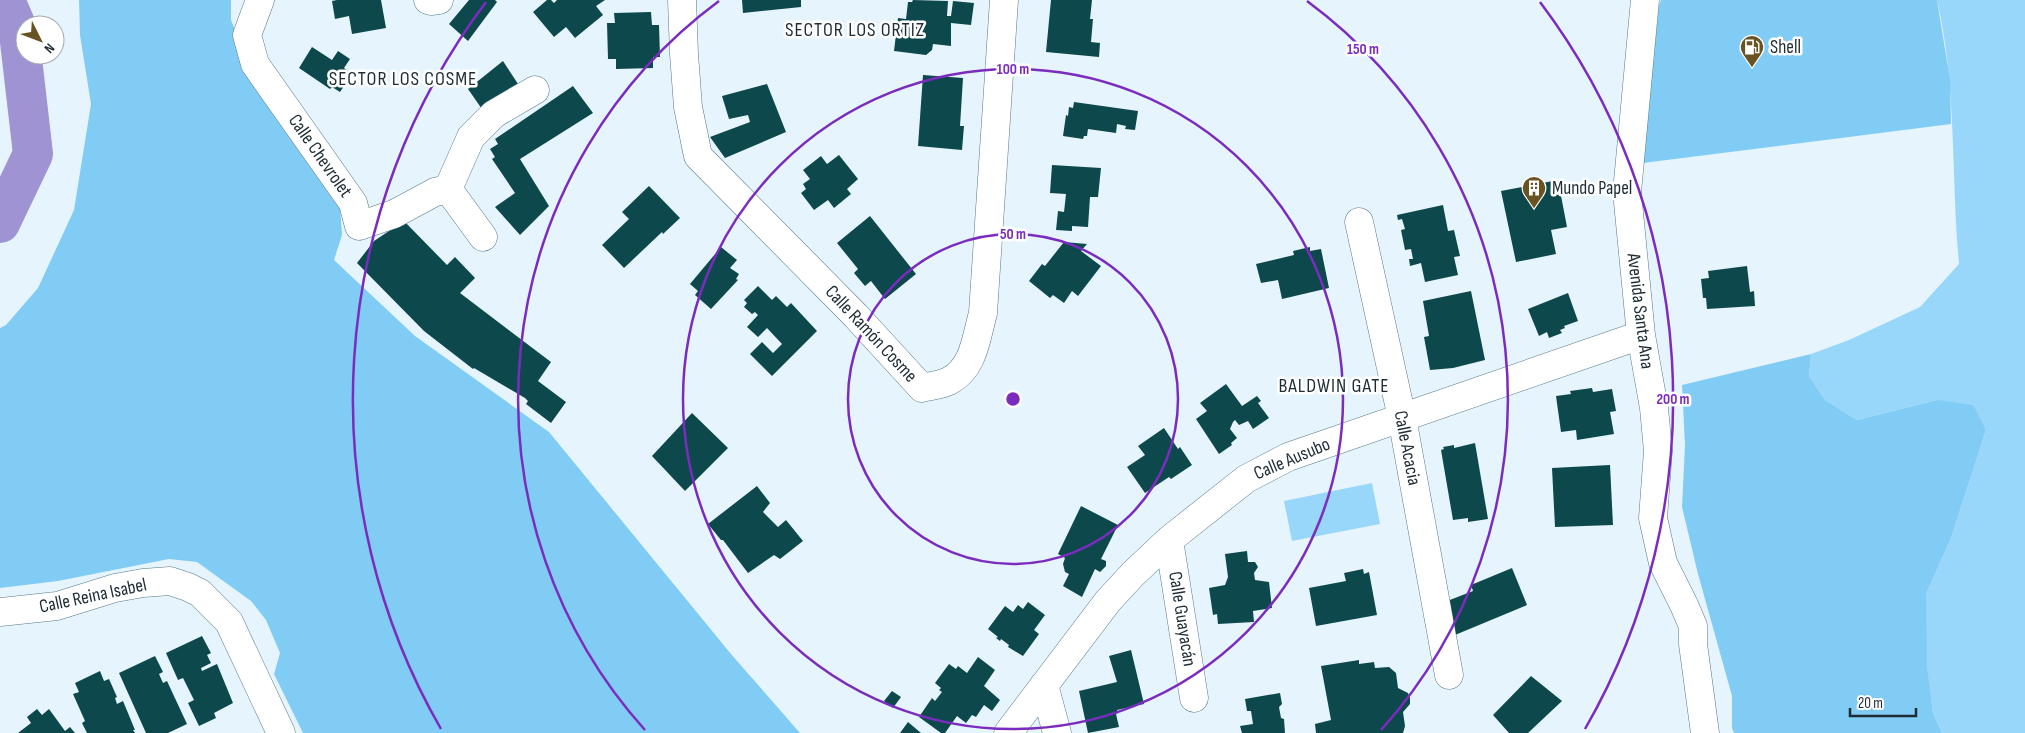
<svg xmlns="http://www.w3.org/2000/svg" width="2025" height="733" font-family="'Sofia Sans Condensed',sans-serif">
<rect width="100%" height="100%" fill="#e6f5fd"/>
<path fill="#98d7fa" d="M1937 0H2025V733H1942L1933 713 1926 668V594L1951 538 1986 430 1937 400 1857 420 1825 400 1809 376 1811 354 1849 340 1920 307 1959 264C1951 176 1957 86 1937 0Z
M1372 483 1380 524 1292 541 1284 501Z"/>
<path fill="#80ccf5" d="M79 0H231V20L243 50 340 207 342 235 334 260 415 336 549 432 731 654 800 733H303L274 674 280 653 266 620 251 601 197 562 169 559 58 581 0 588V328L6 325 38 288 74 210 91 104 80 35Z
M1661 0H1937L1950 80 1951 124 1643 163 1659 5Z
M1811 354 1809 376 1825 400 1857 420 1937 400 1973 405 1986 430 1951 538 1926 594 1927 668 1933 713 1942 733H1734L1732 728V696L1698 574 1682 507 1685 445 1682 385Z"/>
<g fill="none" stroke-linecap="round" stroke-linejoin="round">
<path stroke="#9f93d4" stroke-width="40" d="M0 223 33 154 19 33 5 0"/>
</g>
<path fill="#0d484c" d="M337 0H381L386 28 352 34 349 16 335 19 332 1Z
M469 0H495L497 2 468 41 449 24Z
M547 0H551L554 3 557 0H605L596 6 603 15 575 38 566 27 554 37 533 12Z
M742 0H801V7L743 13Z
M913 0 948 1 947 16H951L953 1 974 3 971 25 951 23V46L933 44 932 50 926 55 894 51 898 18 906 19 908 2H912Z
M1051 0H1092L1090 19H1093L1091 42 1100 43 1099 57 1046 52Z
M651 12 652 25H659L660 57H653V68L616 69V59H608L607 23H615L614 13Z
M312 47 332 60 338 51 350 59 344 68 352 74 340 92 332 87 330 89 299 68Z
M503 61 520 87 484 112 468 89Z
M923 75 963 78 960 126H964L962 150 918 146Z
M767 84 786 132 725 158 710 137 750 122 748 115 729 119 722 96Z
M573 86 593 113 520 159 549 206 520 235 495 207 515 193 492 159 495 157 490 149 498 144 495 139Z
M1074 102 1138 111 1135 130 1125 129 1126 126 1117 124 1116 133 1088 129 1087 136H1084L1083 139 1063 136 1066 115 1068 116 1069 107 1073 108Z
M839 155 858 179 847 189 851 194 834 208 828 200 814 210 801 193 806 189 803 184 810 179 803 170 821 156 827 164Z
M1052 165 1101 168 1098 197H1090L1088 227 1072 226V231L1056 230 1058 211 1064 212 1066 194 1050 193Z
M1558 180 1567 227 1551 230 1556 254 1516 262 1501 191Z
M649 186 680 218 663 234 662 232 624 268 602 245 629 219 622 212Z
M1443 205 1448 231 1454 230 1460 256 1454 257 1458 275 1425 282 1421 263 1410 266 1409 259H1413L1411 249 1405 250 1401 230 1405 229 1402 219 1398 220 1397 215Z
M870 216 916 274 885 299 871 281 865 286 854 273 858 269 837 243Z
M404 221 447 265 455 257 475 278 460 293 551 362 538 381 566 402 551 423 526 404 528 401 525 398 474 368 473 369 424 331 357 263 374 241Z
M1064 242 1087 244 1081 251 1101 266 1078 296 1072 291 1064 303 1053 295 1050 298 1029 281 1042 264 1045 266Z
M721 247 737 260 730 268 739 274 736 279 738 280 711 309 695 295 698 291 690 284Z
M1310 247V251L1321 249 1329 288 1282 299 1278 280 1261 283 1256 264 1294 255 1293 251Z
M1747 266 1750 292 1754 291 1755 306 1707 309 1706 298H1703L1701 279 1709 278 1708 271Z
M758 286 772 300 776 296 787 307 791 303 817 331 772 376 750 354 762 342 773 353 782 344 767 328 758 337 747 327 758 315 755 312 752 314 744 307 747 303 744 300Z
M1471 291 1485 360 1453 368 1430 370 1424 337 1429 336 1423 301Z
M1568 293 1578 321 1564 326 1565 328 1560 330 1562 333 1549 338 1547 332 1539 336 1528 309Z
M1226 384 1242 406 1257 396 1261 401 1258 403 1269 418 1253 429 1248 421 1239 425 1235 420 1233 422 1230 429 1237 438 1231 443 1232 445 1219 454 1196 419 1207 411 1200 403Z
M1592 388 1593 392 1612 389 1616 411 1610 412 1614 434 1577 440 1576 430 1561 432 1556 396 1571 394 1570 391Z
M692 413 728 448 685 491 652 456Z
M1164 428 1178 449 1180 447 1192 465 1171 479 1169 477 1145 493 1127 467 1145 455 1138 446Z
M1475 443 1488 519 1468 522V518L1453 520 1441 450 1444 449 1443 447 1454 445V448Z
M1610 465 1613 525 1555 527 1552 468Z
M757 486 770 503 763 512 778 527 786 520 803 541 780 559 774 555 748 573 723 540H721L708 524Z
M1081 506 1118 525 1101 559 1106 561V566L1100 572 1095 569 1082 597 1063 586 1069 574 1065 572 1063 564 1065 558 1058 554Z
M1247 551 1248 562H1255L1258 567 1254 573 1255 580 1269 582 1272 608 1253 611 1254 622 1218 624 1217 614 1213 615 1209 588 1225 585 1228 577 1225 554Z
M1512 568 1527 605 1455 635 1442 603 1473 591 1471 585Z
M1363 569 1364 574 1369 572 1377 615 1316 626 1309 588 1346 581 1344 573Z
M1028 602 1045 615 1034 630 1039 634 1023 656 1008 647 1009 645 1001 639 1000 641 996 638 998 637 988 629 1005 606 1013 612 1018 605 1023 609Z
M202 636 211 653 207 655 211 663 201 668 202 671 217 664 233 703 214 713 216 718 199 726 188 703 194 700 183 678 178 680 166 653Z
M1131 650 1144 704 1117 710 1118 713 1116 714 1119 727 1088 733 1079 691 1117 682 1109 656Z
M155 656 163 672 159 674 163 683 167 681 187 724 168 733H146L119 673Z
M978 657 995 670 984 686 1000 700 992 711 984 705 976 717 972 715 966 723 957 716 945 733H941L919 717 932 698 935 701 942 692 939 690 941 688 935 683 949 664 956 669 958 666 967 673Z
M1359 660V664L1374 662 1375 668 1389 667 1396 673 1398 688 1408 693 1410 698V704L1403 712 1405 726 1403 733H1316L1315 724 1331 720 1321 666Z
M100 671 104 681 109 679 117 697 115 698 117 704 123 701 135 730H133L135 733H87L82 723 85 721 73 694 79 692 75 683Z
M1531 676 1562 701 1528 733H1509L1493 715Z
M892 691 901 697 893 708 884 701Z
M1280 693 1282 704 1279 707 1281 718 1284 719 1285 733H1242L1240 726 1253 724 1251 711H1247L1245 699Z
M37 709 42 715 49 709 65 731 70 727 75 733H18L31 723 27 717Z
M908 722 921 733H900Z"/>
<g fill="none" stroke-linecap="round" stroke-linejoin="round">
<g stroke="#56788a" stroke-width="29">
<path id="minor" d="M260 0 247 35 255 64 353 203 359 226 394 214 435 192 448 189 483 237
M428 0 431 1 439 0
M682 0 684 54 688 107 698 156 856 316 922 388C930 386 941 385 949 381 974 368 976 338 983 313L1004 0
M1645 0 1627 192 1641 335 1654 408 1658 451 1653 518 1663 563 1684 605 1693 626V644L1705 733
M448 189 471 137 494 114 535 90
M1359 222 1402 418 1449 675
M1169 540 1194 698
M0 612 57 606 115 588 143 583 170 581 188 587 200 593 229 622 281 733
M1044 685 1057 733
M1008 733 1108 601 1133 574 1169 540 1246 479 1288 457 1641 335"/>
</g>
<use href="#minor" stroke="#fff" stroke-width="28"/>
</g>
<g fill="none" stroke="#7b2cbf" stroke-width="2.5">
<circle cx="1013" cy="399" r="165"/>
<circle cx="1013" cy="399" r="330"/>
<path d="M645 730A495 495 0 0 1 719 1M1307 1A495 495 0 0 1 1381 730"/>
<path d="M441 729A660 660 0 0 1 486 2M1540 2A660 660 0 0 1 1585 729"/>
</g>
<defs>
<g id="fuel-pin" transform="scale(1.25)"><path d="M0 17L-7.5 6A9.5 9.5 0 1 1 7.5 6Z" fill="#695323" stroke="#fff"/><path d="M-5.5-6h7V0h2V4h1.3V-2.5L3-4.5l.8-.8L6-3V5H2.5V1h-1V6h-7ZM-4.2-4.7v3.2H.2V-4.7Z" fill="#fff"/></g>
<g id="building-pin" transform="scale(1.25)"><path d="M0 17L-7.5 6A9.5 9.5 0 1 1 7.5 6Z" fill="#695323" stroke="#fff"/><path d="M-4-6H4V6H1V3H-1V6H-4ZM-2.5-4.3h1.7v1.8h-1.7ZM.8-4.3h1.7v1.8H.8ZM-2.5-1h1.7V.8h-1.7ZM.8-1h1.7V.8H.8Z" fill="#fff"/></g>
</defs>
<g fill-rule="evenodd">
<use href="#fuel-pin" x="1752" y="47"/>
<use href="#building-pin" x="1534" y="188"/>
</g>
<g text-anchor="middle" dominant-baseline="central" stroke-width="5" stroke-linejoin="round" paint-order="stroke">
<g font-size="19" fill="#1e2c34" stroke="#fff" text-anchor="start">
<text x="1770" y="47">Shell</text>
<text x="1552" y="188">Mundo Papel</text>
</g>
<g font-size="19" fill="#1e2c34" stroke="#fff">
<text transform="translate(320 156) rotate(55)">Calle Chevrolet</text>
<text transform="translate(1640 311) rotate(83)">Avenida Santa Ana</text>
<text transform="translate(871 334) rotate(47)">Calle Ramón Cosme</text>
<text transform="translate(1407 448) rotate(79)">Calle Acacia</text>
<text transform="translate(1292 459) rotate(-23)">Calle Ausubo</text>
<text transform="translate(93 596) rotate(-12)">Calle Reina Isabel</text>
<text transform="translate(1182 619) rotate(81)">Calle Guayacán</text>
</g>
<g font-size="20" letter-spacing="1" fill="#1e2c34" stroke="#fff">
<text x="855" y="30">SECTOR LOS ORTIZ</text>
<text x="403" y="79">SECTOR LOS COSME</text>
<text x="1334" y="386">BALDWIN GATE</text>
</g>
</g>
<circle cx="1013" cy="399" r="8" fill="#7b2cbf" stroke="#fff" stroke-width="2.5"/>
<g font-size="15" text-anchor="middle" font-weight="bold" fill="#7b2cbf" stroke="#fff" stroke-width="5" stroke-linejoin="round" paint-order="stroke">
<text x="1363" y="54">150 m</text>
<text x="1013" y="74">100 m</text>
<text x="1013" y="239">50 m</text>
<text x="1673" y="404">200 m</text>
</g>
<g transform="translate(40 40) rotate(132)"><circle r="24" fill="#ffffff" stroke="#a5abae"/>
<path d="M0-4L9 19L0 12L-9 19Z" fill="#695323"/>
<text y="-8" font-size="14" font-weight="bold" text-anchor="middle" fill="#1e2c34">N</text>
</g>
<path d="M1850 708v8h66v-8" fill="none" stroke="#1e2c34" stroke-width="2.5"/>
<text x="1858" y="708" font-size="15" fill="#1e2c34" stroke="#ffffff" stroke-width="4" paint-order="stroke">20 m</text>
</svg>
